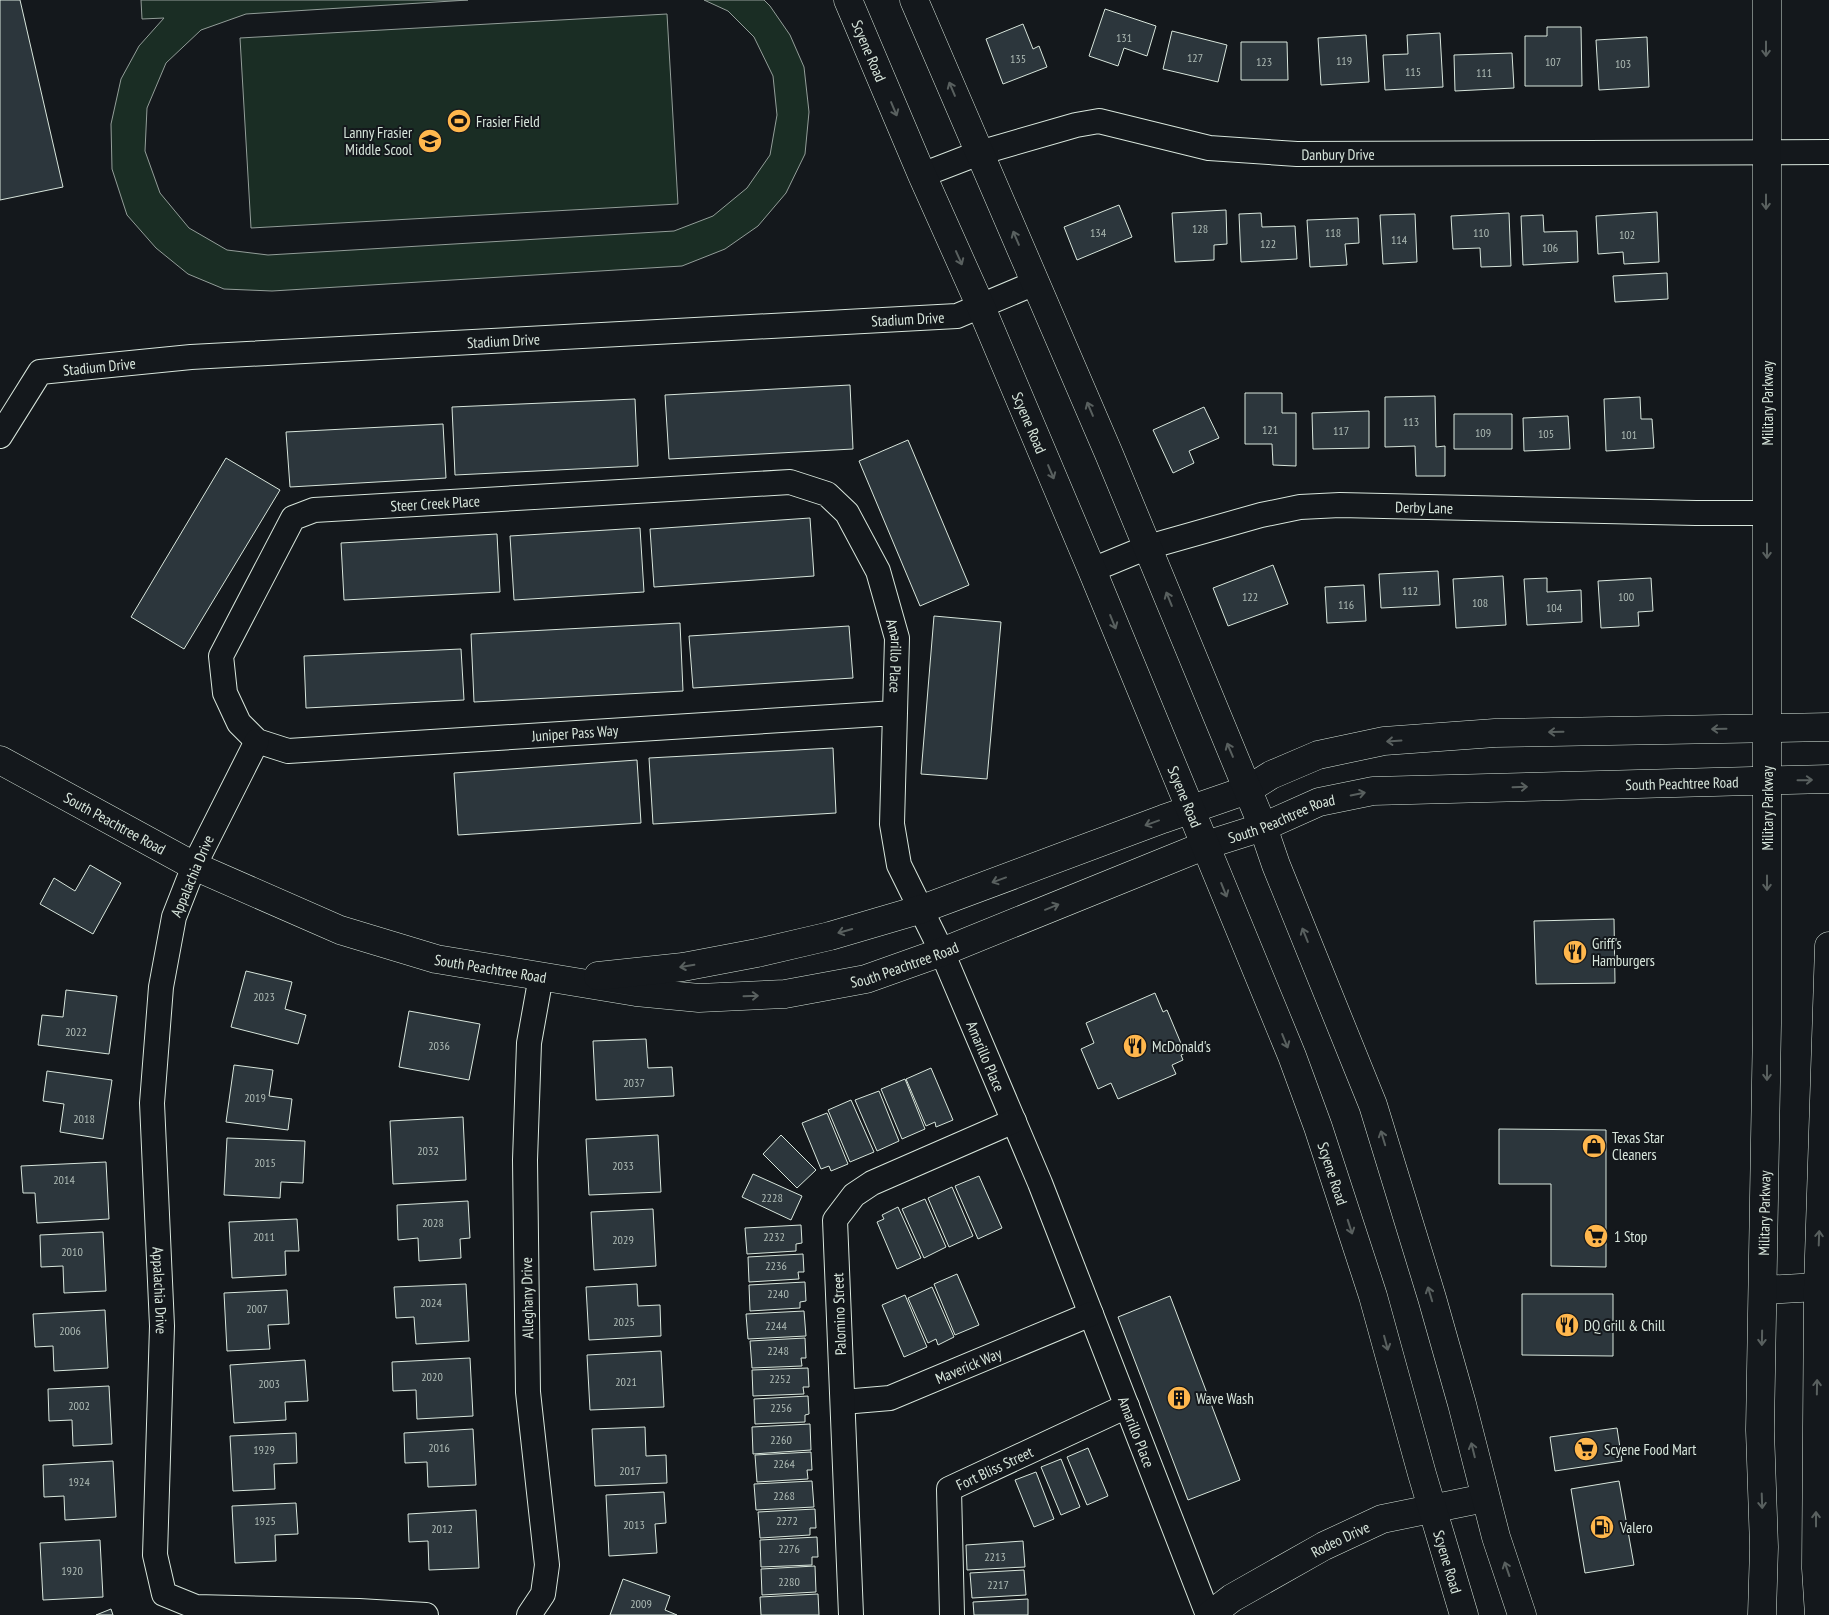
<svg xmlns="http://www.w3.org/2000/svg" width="1829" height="1615" font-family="'PT Sans Narrow',sans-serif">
<rect width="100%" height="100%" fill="#14181c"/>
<path fill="#1a2d24" stroke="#939e99" d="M141 0H468L246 14 201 30 166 63 147 108 145 151 160 193 189 228 227 250 268 255 674 231 713 216 747 188 770 155 777 115 773 76 754 37 728 11 704 0H764L770 6 790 35 804 67 809 112 805 154 786 193 758 226 725 249 682 266 272 291 224 289 188 274 156 248 127 215 112 169 111 124 121 79 139 46 164 18 142 19Z
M667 14 678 204 251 228 240 38Z"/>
<path fill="#2c363c" stroke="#d8e6dc" d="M0 0H20L63 187 0 200Z
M1105 9 1156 26 1147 56 1124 48 1118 66 1089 56Z
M1023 24 1033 49 1039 46 1047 67 1003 84 986 39Z
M1547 27H1581L1582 86H1525V36H1547Z
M1172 31 1227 45 1218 82 1163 69Z
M1440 33 1443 87 1385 90 1383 55 1408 54 1407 35Z
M1366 35 1369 82 1321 85 1318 38Z
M1647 37 1649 87 1599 90 1596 40Z
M1241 42H1287L1288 80H1241Z
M1512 53 1514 88 1455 91 1454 55Z
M1119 205 1132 237 1077 260 1064 227Z
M1226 210 1227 244 1214 245V260L1175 262 1172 213Z
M1657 212 1659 262 1624 264 1623 252 1598 254 1596 216Z
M1261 213 1262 227 1295 226 1297 259 1241 262 1239 214Z
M1509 213 1511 266 1481 267 1480 248 1453 249 1451 216Z
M1415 214 1417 262 1383 264 1380 215Z
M1543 215 1544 232 1577 231 1578 262 1523 265 1521 216Z
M1358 218 1359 243 1345 244 1347 265 1310 267 1307 220Z
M1667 273 1668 299 1615 302 1613 276Z
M850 385 853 449 669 459 665 395Z
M1245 393H1282V413H1296V466L1273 465 1272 444H1245Z
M1435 396 1436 447 1445 446V476H1416L1415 446 1385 447V397Z
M1640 397 1641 419H1652L1654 448 1606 451 1604 399Z
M635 399 638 466 455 475 452 407Z
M1204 407 1219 438 1189 451 1194 463 1173 473 1153 430Z
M1369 411V448L1313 449 1312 413Z
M1454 414H1512V449H1454Z
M1568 416 1570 449 1524 451 1523 418Z
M443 424 446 478 290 487 286 432Z
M908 440 969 585 920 606 859 461Z
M226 458 280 490 184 649 131 617Z
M810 518 814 576 654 587 650 529Z
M640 528 644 592 514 600 510 536Z
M497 534 500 592 344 600 341 543Z
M1273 565 1288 604 1228 626 1213 588Z
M1438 571 1440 605 1381 608 1379 574Z
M1503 576 1506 625 1456 628 1453 579Z
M1547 578V592L1581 590 1582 622 1527 625 1524 579Z
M1651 578 1653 611 1638 612 1639 626 1601 628 1598 581Z
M1364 585 1366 621 1327 623 1325 587Z
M934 616 1001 622 987 779 921 774Z
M680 623 683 691 474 702 471 634Z
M849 626 853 678 693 688 689 636Z
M461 649 464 700 306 708 304 656Z
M833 748 836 813 653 824 649 758Z
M637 760 641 823 458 835 454 773Z
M90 865 121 883 93 934 40 904 54 878 75 891Z
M1614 919 1615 983 1536 984 1534 921Z
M246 971 292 982 285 1009 306 1015 298 1044 231 1027Z
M66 990 117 996 109 1054 38 1045 42 1015 63 1017Z
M1155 993 1163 1012 1167 1010 1185 1053 1181 1055 1183 1060 1172 1065 1176 1074 1118 1099 1111 1083 1098 1089 1081 1049 1094 1043 1086 1023Z
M409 1011 480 1024 469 1080 399 1067Z
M646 1039 648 1068 672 1067 674 1096 596 1100 593 1041Z
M234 1065 273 1070 269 1096 292 1099 288 1130 226 1122Z
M931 1068 953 1120 936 1127 935 1122 926 1126 906 1079Z
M47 1071 112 1080 103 1139 60 1132 64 1104 43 1101Z
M905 1079 925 1129 902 1139 881 1089Z
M879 1091 899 1141 877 1151 855 1100Z
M851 1100 874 1152 850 1162 828 1110Z
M827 1113 848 1164 831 1171 829 1166 821 1169 802 1123Z
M463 1117 466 1180 393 1184 390 1121Z
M1499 1129 1606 1130V1267L1551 1266V1184H1499Z
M658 1135 661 1192 589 1195 586 1139Z
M781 1135 816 1170 797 1188 763 1154Z
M227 1138 305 1141 303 1183 281 1182 280 1198 224 1195Z
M106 1162 109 1219 37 1223 35 1193H23L21 1166Z
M753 1174 802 1196 791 1220 742 1197Z
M979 1176 1002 1228 978 1239 955 1186Z
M952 1187 973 1236 949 1247 928 1198Z
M925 1199 946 1247 924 1258 902 1209Z
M468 1201 470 1238 460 1239 461 1258 419 1261 418 1238 398 1240 397 1205Z
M898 1207 921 1258 897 1269 877 1222 884 1219 882 1215Z
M653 1209 656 1266 594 1270 591 1212Z
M297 1219 299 1251H285L286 1275 232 1278 229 1222Z
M801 1225 802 1243 796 1244V1251L747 1254 745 1228Z
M103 1232 106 1291 64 1293 63 1266 41 1267 40 1235Z
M803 1254 804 1272H798L799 1279 749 1282 748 1257Z
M957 1274 979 1325 955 1335 934 1284Z
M805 1282 806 1301 800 1302V1308L750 1311 749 1285Z
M466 1284 469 1341 416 1344 414 1317 396 1318 394 1287Z
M637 1284 638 1306 660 1305 661 1336 589 1340 586 1287Z
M932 1287 954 1337 938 1345 936 1339 928 1343 908 1298Z
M287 1290 289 1324 268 1325 270 1349 227 1351 224 1293Z
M1522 1294H1613V1356L1522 1355Z
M905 1295 927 1347 904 1357 882 1305Z
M1170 1296 1240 1480 1188 1500 1118 1317Z
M105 1310 108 1368 54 1371 53 1346 35 1347 33 1314Z
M804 1311 806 1336 748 1339 746 1314Z
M805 1338 806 1358H801L802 1366 752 1368 750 1341Z
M661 1351 664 1407 590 1410 587 1355Z
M470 1358 473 1416 417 1419 416 1390 393 1391 392 1362Z
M305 1360 308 1401 285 1402 286 1420 234 1423 230 1365Z
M808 1368 809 1387H803L804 1394 753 1396 752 1370Z
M109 1386 112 1444 73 1446 72 1420 49 1421 48 1389Z
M808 1396 809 1414 805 1415V1422L755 1424 754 1399Z
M810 1424 811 1450 753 1454 752 1427Z
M645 1427 646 1456 666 1455 667 1483 595 1486 592 1429Z
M1617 1428 1622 1461 1555 1471 1550 1437Z
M473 1429 476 1485 428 1487 427 1462 405 1463 404 1433Z
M296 1433 297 1463 274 1464 275 1489 233 1491 230 1436Z
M1088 1448 1108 1496 1087 1505 1067 1457Z
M811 1452 812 1470H807L808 1479 757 1482 755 1455Z
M1061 1459 1080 1507 1061 1515 1041 1467Z
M113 1461 116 1517 65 1520 64 1496 44 1497 43 1465Z
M1036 1472 1054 1519 1034 1527 1015 1480Z
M812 1481 814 1507 756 1510 754 1484Z
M1619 1481 1634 1565 1585 1573 1571 1489Z
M664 1492 666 1523 655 1524 657 1553 609 1556 606 1495Z
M296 1503 298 1534 275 1535 276 1561 235 1563 232 1506Z
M815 1509 816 1528H810V1535L760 1538 758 1512Z
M476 1510 479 1568 429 1570 428 1541 409 1542 408 1514Z
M817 1537 818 1557H812V1565L761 1567 760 1540Z
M100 1540 103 1597 43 1600 40 1543Z
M1023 1541 1025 1567 967 1570 966 1545Z
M815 1566 816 1592 762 1595 761 1569Z
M1024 1570 1026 1595 972 1598 970 1573Z
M623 1579 670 1596 665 1610 677 1615H610Z
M818 1594 819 1615H761L760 1597Z
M1028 1599V1615H974L973 1602Z
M111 1609 113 1615H96Z"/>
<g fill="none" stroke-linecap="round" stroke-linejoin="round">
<g stroke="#d8e6dc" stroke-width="26">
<g id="minor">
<path id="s1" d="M922 175 979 153 1076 125 1099 121 1209 148 1297 154 1829 152"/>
<path id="s2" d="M0 436 40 372 191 357 957 316 1035 283"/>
<path id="s3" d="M1092 570 1148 547 1261 515 1300 507 1340 505 1696 513H1767"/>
<path id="s4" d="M895 713 288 751 257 741 239 723 225 693 221 656 293 518 314 510 790 482 827 494 847 513 878 571 897 638 892 824 899 865 942 952 1040 1183 1208 1615"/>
<path id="s5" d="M257 741 194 866 174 917 161 987 152 1103 162 1326 155 1555 164 1594 196 1607 359 1611 426 1615"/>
<path id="s6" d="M843 1402 890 1398 1091 1314"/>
<path d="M529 1615 543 1594 547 1565 528 1392 525 1160 529 1043 541 976"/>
<path d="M851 1615 835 1220 854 1195 872 1183 1014 1121"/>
<path id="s7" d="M952 1615 949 1489 1127 1406"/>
</g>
</g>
<g stroke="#d8e6dc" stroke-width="29">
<g id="tertiary">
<path id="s8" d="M1210 1615 1232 1598 1324 1546 1382 1519 1485 1498"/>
</g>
</g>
<g stroke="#d8e6dc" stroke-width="29">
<g id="secondary">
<path id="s9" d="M0 760 194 866 340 930 436 959 636 992 699 998 785 994 866 979 942 952 1206 845 1263 827 1319 802 1373 791 1829 779"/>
<path d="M598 976 683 967 757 953 830 936 922 909 1163 819 1247 790 1271 775 1318 755 1384 741 1495 733 1829 727"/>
<path d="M1764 1290 1818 1287"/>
<path id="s10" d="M1762 1615 1764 1547 1760 1430 1767 1024V0"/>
<path d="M1819 1615 1816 1568 1818 1287 1829 946"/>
</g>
</g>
<g stroke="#d8e6dc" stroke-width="29">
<g id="primary">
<path id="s11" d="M848 0 922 175 981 307 1092 570 1292 1056 1318 1127 1373 1296 1422 1474 1464 1615"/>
<path d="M914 0 1109 454 1263 827 1276 865 1373 1105 1432 1298 1462 1404 1496 1537 1522 1615"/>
</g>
</g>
<use href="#minor" stroke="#14181c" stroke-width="24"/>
<use href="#tertiary" stroke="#14181c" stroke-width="28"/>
<use href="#secondary" stroke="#14181c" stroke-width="28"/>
<use href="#primary" stroke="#14181c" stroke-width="28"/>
</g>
<defs><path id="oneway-shaft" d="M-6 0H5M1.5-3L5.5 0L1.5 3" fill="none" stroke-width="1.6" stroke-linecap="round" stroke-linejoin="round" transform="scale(1.25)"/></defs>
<g stroke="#59605f">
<use href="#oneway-shaft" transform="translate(1766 49) rotate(90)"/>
<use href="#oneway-shaft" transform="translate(952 89) rotate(-113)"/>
<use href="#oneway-shaft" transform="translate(894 109) rotate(67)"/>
<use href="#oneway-shaft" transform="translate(1766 202) rotate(90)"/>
<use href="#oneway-shaft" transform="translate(1016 238) rotate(-113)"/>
<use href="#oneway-shaft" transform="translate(959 258) rotate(66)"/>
<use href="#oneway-shaft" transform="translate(1090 409) rotate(-113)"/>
<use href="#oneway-shaft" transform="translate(1051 472) rotate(67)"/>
<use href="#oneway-shaft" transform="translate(1767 551) rotate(90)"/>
<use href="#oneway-shaft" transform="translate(1169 599) rotate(-112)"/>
<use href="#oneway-shaft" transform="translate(1113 622) rotate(68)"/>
<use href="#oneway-shaft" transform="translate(1719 729) rotate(179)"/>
<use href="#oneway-shaft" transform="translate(1556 732) rotate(179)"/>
<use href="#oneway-shaft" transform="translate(1394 741) rotate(176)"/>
<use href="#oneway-shaft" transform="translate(1230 750) rotate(-113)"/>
<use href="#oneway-shaft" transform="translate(1805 780) rotate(-1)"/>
<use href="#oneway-shaft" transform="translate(1520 787) rotate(-2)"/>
<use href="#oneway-shaft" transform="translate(1358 794) rotate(-11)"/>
<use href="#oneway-shaft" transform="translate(1152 823) rotate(160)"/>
<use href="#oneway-shaft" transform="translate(999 880) rotate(160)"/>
<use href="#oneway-shaft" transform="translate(1767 883) rotate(90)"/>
<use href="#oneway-shaft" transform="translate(1224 890) rotate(68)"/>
<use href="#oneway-shaft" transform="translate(1052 907) rotate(-22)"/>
<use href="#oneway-shaft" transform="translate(845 931) rotate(164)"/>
<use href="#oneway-shaft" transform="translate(1305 935) rotate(-112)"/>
<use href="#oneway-shaft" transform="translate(687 966) rotate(171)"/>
<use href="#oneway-shaft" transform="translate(751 996) rotate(-2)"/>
<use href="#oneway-shaft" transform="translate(1285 1041) rotate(68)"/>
<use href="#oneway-shaft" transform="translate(1767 1073) rotate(90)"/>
<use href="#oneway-shaft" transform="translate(1383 1138) rotate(-107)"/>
<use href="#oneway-shaft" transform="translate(1350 1227) rotate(72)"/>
<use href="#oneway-shaft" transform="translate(1819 1238) rotate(-88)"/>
<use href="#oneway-shaft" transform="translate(1430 1294) rotate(-107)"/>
<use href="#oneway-shaft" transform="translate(1762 1338) rotate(91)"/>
<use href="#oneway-shaft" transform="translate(1386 1343) rotate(75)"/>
<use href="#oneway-shaft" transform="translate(1817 1387) rotate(-89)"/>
<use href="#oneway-shaft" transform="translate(1473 1450) rotate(-104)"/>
<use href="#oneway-shaft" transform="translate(1762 1501) rotate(88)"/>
<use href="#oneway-shaft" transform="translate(1816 1519) rotate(-90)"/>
<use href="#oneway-shaft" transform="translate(1507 1569) rotate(-109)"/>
</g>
<defs>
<g id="stadium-disc" transform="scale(1.25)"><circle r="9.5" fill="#ffb74d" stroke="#14181c"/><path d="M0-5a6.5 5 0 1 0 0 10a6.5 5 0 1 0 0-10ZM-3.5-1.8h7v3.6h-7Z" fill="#111"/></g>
<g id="school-disc" transform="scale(1.25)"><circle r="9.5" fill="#ffb74d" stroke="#14181c"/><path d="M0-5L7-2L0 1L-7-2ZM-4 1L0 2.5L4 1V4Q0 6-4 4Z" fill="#111"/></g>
<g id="restaurant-disc" transform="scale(1.25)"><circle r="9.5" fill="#ffb74d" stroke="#14181c"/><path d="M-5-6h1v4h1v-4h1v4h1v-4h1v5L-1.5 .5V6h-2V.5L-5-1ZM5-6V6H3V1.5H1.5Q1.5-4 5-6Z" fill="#111"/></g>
<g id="shop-disc" transform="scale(1.25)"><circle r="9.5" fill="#ffb74d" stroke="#14181c"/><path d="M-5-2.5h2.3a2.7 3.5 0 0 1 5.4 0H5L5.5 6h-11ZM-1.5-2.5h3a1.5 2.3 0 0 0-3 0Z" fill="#111"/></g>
<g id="supermarket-disc" transform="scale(1.25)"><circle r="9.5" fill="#ffb74d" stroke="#14181c"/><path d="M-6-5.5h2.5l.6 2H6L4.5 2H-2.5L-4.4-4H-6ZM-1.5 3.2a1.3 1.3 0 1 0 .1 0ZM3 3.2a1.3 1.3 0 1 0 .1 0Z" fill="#111"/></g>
<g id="building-disc" transform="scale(1.25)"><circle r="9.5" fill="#ffb74d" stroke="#14181c"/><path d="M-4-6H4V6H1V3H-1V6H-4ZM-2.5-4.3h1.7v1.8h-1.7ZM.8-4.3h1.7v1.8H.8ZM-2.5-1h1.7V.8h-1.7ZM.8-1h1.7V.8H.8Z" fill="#111"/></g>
<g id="fuel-disc" transform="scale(1.25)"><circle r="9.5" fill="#ffb74d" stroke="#14181c"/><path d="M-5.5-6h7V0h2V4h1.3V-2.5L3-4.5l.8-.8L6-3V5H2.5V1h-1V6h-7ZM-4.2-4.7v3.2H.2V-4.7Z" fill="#111"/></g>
</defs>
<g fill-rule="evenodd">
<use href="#stadium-disc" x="459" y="121"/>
<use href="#school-disc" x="430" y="141"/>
<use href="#restaurant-disc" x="1575" y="952"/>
<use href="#restaurant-disc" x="1135" y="1046"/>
<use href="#shop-disc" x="1594" y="1146"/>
<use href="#supermarket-disc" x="1596" y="1236"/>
<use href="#restaurant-disc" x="1567" y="1325"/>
<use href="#building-disc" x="1179" y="1398"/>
<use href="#supermarket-disc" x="1586" y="1449"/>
<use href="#fuel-disc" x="1602" y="1527"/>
</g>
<g text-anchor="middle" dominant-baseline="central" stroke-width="4" stroke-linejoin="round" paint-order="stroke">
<g font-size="12" fill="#adbab4">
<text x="1124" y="37">131</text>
<text x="1195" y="57">127</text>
<text x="1018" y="58">135</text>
<text x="1344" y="60">119</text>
<text x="1264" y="61">123</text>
<text x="1553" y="61">107</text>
<text x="1623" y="63">103</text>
<text x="1413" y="71">115</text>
<text x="1484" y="72">111</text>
<text x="1200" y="228">128</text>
<text x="1098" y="232">134</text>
<text x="1333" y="232">118</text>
<text x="1481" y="232">110</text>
<text x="1627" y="234">102</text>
<text x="1399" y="239">114</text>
<text x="1268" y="243">122</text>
<text x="1550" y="247">106</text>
<text x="1411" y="421">113</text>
<text x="1270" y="429">121</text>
<text x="1341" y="430">117</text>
<text x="1483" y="432">109</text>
<text x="1546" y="433">105</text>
<text x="1629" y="434">101</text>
<text x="1410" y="590">112</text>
<text x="1250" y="596">122</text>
<text x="1626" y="596">100</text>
<text x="1480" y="602">108</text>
<text x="1346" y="604">116</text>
<text x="1554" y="607">104</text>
<text x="264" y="996">2023</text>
<text x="76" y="1031">2022</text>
<text x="439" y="1045">2036</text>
<text x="634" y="1082">2037</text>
<text x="255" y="1097">2019</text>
<text x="84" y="1118">2018</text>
<text x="428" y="1150">2032</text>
<text x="265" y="1162">2015</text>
<text x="623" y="1165">2033</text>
<text x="64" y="1179">2014</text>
<text x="772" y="1197">2228</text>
<text x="433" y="1222">2028</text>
<text x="264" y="1236">2011</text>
<text x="774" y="1236">2232</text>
<text x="623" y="1239">2029</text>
<text x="72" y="1251">2010</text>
<text x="776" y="1265">2236</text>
<text x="778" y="1293">2240</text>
<text x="431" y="1302">2024</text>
<text x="257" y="1308">2007</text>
<text x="624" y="1321">2025</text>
<text x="776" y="1325">2244</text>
<text x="70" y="1330">2006</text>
<text x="778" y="1350">2248</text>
<text x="432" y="1376">2020</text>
<text x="780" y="1378">2252</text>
<text x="626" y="1381">2021</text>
<text x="269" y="1383">2003</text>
<text x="79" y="1405">2002</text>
<text x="781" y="1407">2256</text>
<text x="781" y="1439">2260</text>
<text x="439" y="1447">2016</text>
<text x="264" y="1449">1929</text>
<text x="784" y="1463">2264</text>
<text x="630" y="1470">2017</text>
<text x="79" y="1481">1924</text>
<text x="784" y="1495">2268</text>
<text x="265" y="1520">1925</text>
<text x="787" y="1520">2272</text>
<text x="634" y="1524">2013</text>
<text x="442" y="1528">2012</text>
<text x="789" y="1548">2276</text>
<text x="995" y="1556">2213</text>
<text x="72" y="1570">1920</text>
<text x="789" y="1581">2280</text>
<text x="998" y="1584">2217</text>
<text x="641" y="1603">2009</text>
</g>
<g font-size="15" fill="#d8e6dc" stroke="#14181c">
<text stroke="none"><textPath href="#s11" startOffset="55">Scyene Road</textPath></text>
<text stroke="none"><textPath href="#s1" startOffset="428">Danbury Drive</textPath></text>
<text stroke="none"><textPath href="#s2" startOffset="945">Stadium Drive</textPath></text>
<text stroke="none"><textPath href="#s2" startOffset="540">Stadium Drive</textPath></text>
<text stroke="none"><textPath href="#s2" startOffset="135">Stadium Drive</textPath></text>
<text transform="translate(1767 403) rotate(-90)">Military Parkway</text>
<text stroke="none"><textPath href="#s11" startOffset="460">Scyene Road</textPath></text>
<text stroke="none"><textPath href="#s4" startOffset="1036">Steer Creek Place</textPath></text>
<text stroke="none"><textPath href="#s3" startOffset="342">Derby Lane</textPath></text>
<text stroke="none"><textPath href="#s4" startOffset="1611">Amarillo Place</textPath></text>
<text transform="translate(575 733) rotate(-4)">Juniper Pass Way</text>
<text stroke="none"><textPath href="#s9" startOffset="1766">South Peachtree Road</textPath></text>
<text stroke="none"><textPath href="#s11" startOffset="865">Scyene Road</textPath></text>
<text transform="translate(1767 808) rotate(-90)">Military Parkway</text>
<text stroke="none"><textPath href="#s9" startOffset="1361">South Peachtree Road</textPath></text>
<text stroke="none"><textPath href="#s9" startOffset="131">South Peachtree Road</textPath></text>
<text transform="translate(192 876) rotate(-67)">Appalachia Drive</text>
<text stroke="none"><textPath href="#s9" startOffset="956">South Peachtree Road</textPath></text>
<text stroke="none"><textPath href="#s9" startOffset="536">South Peachtree Road</textPath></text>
<text stroke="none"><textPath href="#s4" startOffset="2031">Amarillo Place</textPath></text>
<text stroke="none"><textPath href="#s11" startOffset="1270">Scyene Road</textPath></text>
<text stroke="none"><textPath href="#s10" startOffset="402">Military Parkway</textPath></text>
<text stroke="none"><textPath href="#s5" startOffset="570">Appalachia Drive</textPath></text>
<text transform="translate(527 1298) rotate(-91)">Alleghany Drive</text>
<text transform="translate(839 1314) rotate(-92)">Palomino Street</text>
<text stroke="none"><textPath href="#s6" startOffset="132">Maverick Way</textPath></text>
<text stroke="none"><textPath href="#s4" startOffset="2436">Amarillo Place</textPath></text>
<text stroke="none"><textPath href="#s7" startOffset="176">Fort Bliss Street</textPath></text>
<text stroke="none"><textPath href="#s8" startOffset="151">Rodeo Drive</textPath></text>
<text stroke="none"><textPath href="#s11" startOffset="1675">Scyene Road</textPath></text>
</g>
<g font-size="15" fill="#d8e6dc" stroke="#14181c" text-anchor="start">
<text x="476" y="121">Frasier Field</text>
<text x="412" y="132" text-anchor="end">Lanny Frasier<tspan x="412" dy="17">Middle Scool</tspan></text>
<text x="1592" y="943">Griff's<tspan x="1592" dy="17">Hamburgers</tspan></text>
<text x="1152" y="1046">McDonald's</text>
<text x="1612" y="1137">Texas Star<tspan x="1612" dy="17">Cleaners</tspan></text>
<text x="1614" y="1236">1 Stop</text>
<text x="1584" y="1325">DQ Grill &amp; Chill</text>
<text x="1196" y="1398">Wave Wash</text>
<text x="1604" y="1449">Scyene Food Mart</text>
<text x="1620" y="1527">Valero</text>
</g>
</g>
</svg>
